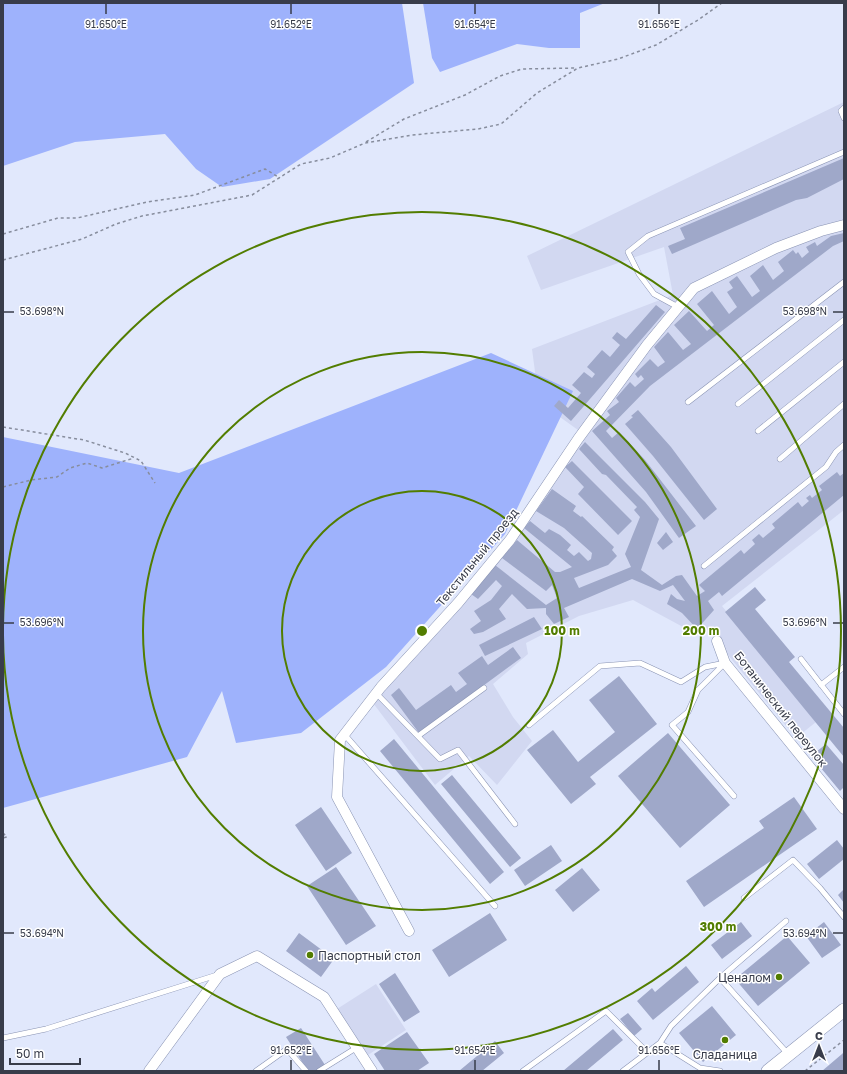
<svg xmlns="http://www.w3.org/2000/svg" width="847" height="1074" font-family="'Golos Text',sans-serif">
<rect width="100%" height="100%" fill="#e1e8fc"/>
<path fill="#d2d8f1" d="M844 102V510L722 606 816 722 796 738 706 628 696 634 633 600 579 616 526 643 528 654 493 684 513 717 532 741 497 785 469 756 435 785 373 703 556 475 578 430 539 402 532 349 673 295 664 247 541 290 527 256Z
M376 984 406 1030 368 1055 337 1009Z"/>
<path fill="#9eb2fc" d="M3 3H402L414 83 270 179 222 187 196 169 165 134 75 142 3 166Z
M423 3H605L580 13V48H549L517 44 440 72 432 58Z
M491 353 573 391 505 534 386 667 301 733 236 743 222 691 187 757 3 808V437L179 473Z"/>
<path fill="#9fa8c9" d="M844 158V179L807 198 796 200 672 254 668 246 685 239 680 228Z
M844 233V241L833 246 650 386 606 431 612 438 619 432 645 460 696 526 679 538 646 492 592 431 610 415 607 411 619 402 616 398 630 382 635 387 644 379 641 375 638 378 635 374 650 359 658 367 665 362 654 347 668 332 683 350 691 344 674 325 689 311 707 331 714 325 697 304 712 291 729 314 737 307 727 292 733 288 729 282 737 276 752 297 760 291 750 276 763 265 773 280 784 271 778 262 793 250 796 254 798 252 802 258 809 252 806 247 815 242 817 246 831 236Z
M656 305 665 312 571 421 554 406 559 400 568 408 581 393 572 385 584 372 592 378 595 374 587 367 602 350 610 357 620 345 612 338 617 332 626 339Z
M638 410 671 447 717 509 704 520 653 456 625 424 633 417 631 416Z
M585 442 645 502 659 519 641 570 662 585 676 576 682 575 697 596 705 591 699 585 741 550 744 554 755 544 752 540 759 534 763 538 775 528 772 524 798 502 802 507 809 501 806 498 810 495 812 498 822 490 819 486 837 472 840 476 844 473V495L722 596 719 592 708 601 714 610 697 629 682 613 667 604 671 594 677 599 685 601 673 585 660 591 632 579 564 608 569 617 554 624 546 614V608L527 609 512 594 499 609 506 619 483 632 474 634 470 629 481 621 474 611 491 600 502 586 496 580 478 599 471 594 495 565 546 605 557 598 552 585 546 591 502 558 517 540 555 572H560L572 567 524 528 530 521 545 533 549 529 560 535 571 545 567 550 574 556 579 552 588 561 591 559 592 553 564 528 536 511 552 489 576 506 573 511 581 517 582 516 614 547 612 550 617 556 608 565 574 578 579 588 631 567 625 554 640 517 634 510 637 507 606 475 602 474 579 449Z
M572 461 632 521 618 535 578 494 584 487 565 467Z
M666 532 673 542 663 550 657 543Z
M755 587 766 600 755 609 795 657 789 662 844 728V757L725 612Z
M534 617 542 629 485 656 479 645Z
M513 647 521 658 419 733 391 695 399 688 416 710 451 685 456 692 467 684 458 673 482 656 488 665Z
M619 676 657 724 590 777 596 784 571 804 527 750 553 730 578 762 615 732 589 700Z
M668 733 730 805 680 848 618 776Z
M394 739 504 872 490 884 380 751Z
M826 744 844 765V787L840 791 811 756Z
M452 775 521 858 510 867 441 784Z
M794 797 817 829 704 907 686 881 764 828 759 821Z
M321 807 352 853 326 871 295 825Z
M837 840 844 849V859L819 879 807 864Z
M551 845 562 861 525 886 514 870Z
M336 867 376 926 346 945 307 886Z
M582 868 600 890 573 912 555 890Z
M844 889V903L838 895Z
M490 913 507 940 449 977 432 950Z
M741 922 752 936 722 959 711 945Z
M824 922 841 945 822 958 806 936Z
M299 933 334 959 321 977 286 951Z
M787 936 810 963 758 1006 735 979Z
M686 966 699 982 653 1020 637 1001 652 988 655 992Z
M395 973 420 1012 404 1022 379 984Z
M712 1006 736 1035 703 1062 679 1033Z
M628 1013 642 1029 634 1036 620 1019Z
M301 1028 325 1065 316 1071H308L286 1037Z
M613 1029 623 1040 586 1071H563Z
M407 1032 429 1063 417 1071H385L374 1054Z
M495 1041 504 1053 482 1071H459Z
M844 1052V1071H822L842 1054Z"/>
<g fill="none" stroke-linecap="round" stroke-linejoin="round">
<g stroke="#8993b3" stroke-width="6">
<path id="service" d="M844 108 841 111 844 118
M678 307 654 294 639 274 628 252 648 236 844 152
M688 402 844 282
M738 404 844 320
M758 431 844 362
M780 459 844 404
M704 566 826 467 836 452 844 445
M801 659 844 714
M725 663 698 690 688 712 672 725 734 796
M821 685 844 667
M376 693 440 759 458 750 515 824
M529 725 600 666 640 663 681 682 705 667 725 663
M344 734 495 906
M418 736 484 688
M744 898 793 860 820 888 844 917
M786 921 720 978 788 1054
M3 1038 46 1029 217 975
M660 1043 671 1026 720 978
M256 1071 287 1049 306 1071
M319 1071 356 1048
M523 1071 606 1011 647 1052
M623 1071 660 1043 700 1068 720 1071"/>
</g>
<g stroke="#8993b3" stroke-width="11">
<path id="minor" d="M717 641 725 663 844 809
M409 931 337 797 340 740 381 687 458 603 510 540 578 439 647 345 694 288 776 248 821 231 844 225
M149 1071 220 974 257 956 324 997 372 1071"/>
</g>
<g stroke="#8993b3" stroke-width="14">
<path id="tertiary" d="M768 1071 844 1010"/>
</g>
<path stroke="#878d9d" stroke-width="1.5" stroke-dasharray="3 3" stroke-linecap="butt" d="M366 142 404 119 465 95 500 76 522 69 576 68
M3 234 58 218H77L147 202 195 195 265 169 280 178
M3 260 82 239 116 224 142 216 252 195 301 164 330 158 365 143 412 135 478 129 501 124 537 93 578 68 618 59 656 45 698 20 722 3
M3 427 84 440 125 453 141 461 155 483
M3 487 31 480 57 477 70 468 87 463 102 468 134 458
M3 833 7 837 3 838
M805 1071 844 1040"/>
<use href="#service" stroke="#fff" stroke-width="5"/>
<use href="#minor" stroke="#fff" stroke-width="10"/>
<use href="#tertiary" stroke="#fff" stroke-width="13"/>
</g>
<path fill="none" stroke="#383c4a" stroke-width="1.5" d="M106 4V14M291 4V14M475 4V14M659 4V14M4 312H14M833 312H843M4 623H14M833 623H843M4 933H14M833 933H843M291 1060V1070M475 1060V1070M659 1060V1070"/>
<g fill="none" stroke="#527d00" stroke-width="2">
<circle cx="422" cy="631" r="140"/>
<circle cx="422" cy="631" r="279"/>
<path d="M3 627A419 419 0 1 1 3 635"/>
</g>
<g fill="#527d00" stroke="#fff" stroke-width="1.5">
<circle cx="310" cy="955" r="4"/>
<circle cx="779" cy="977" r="4"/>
<circle cx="725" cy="1040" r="4"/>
</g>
<g text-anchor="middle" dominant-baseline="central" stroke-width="3" stroke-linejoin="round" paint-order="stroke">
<g font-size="12" fill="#383c4a" stroke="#fff">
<text transform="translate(477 557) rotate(-51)">Текстильный проезд</text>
<text transform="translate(781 709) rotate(52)">Ботанический переулок</text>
</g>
<g font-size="12" fill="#383c4a" stroke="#fff" text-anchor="start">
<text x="318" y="955">Паспортный стол</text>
<text x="771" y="977" text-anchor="end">Ценалом</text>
<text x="725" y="1054" text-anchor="middle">Сладаница</text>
</g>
</g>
<g font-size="10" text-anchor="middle" fill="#383c4a" stroke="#fff" stroke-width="3" stroke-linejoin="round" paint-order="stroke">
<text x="106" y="28">91.650°E</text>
<text x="291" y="28">91.652°E</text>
<text x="475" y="28">91.654°E</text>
<text x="659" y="28">91.656°E</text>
<text x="42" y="315">53.698°N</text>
<text x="805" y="315">53.698°N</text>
<text x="42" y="626">53.696°N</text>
<text x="805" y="626">53.696°N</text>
<text x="42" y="937">53.694°N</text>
<text x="805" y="937">53.694°N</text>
<text x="291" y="1054">91.652°E</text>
<text x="475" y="1054">91.654°E</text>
<text x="659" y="1054">91.656°E</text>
</g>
<circle cx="422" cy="631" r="6" fill="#527d00" stroke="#fff" stroke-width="2"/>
<g font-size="12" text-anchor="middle" font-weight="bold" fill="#527d00" stroke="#fff" stroke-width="3" stroke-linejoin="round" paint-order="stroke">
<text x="562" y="635">100 m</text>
<text x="701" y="635">200 m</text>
<text x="718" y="931">300 m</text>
</g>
<rect width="847" height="1074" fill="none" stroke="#383c4a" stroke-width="8"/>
<g transform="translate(819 1046)" stroke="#ffffff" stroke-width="3" paint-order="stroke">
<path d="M0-3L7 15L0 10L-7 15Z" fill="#383c4a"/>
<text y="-6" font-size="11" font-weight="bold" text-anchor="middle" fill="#383c4a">С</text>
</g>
<path d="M10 1058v6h70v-6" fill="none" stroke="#383c4a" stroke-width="2"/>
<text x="16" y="1058" font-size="12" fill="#383c4a" stroke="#ffffff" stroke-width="3" paint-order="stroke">50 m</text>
</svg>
